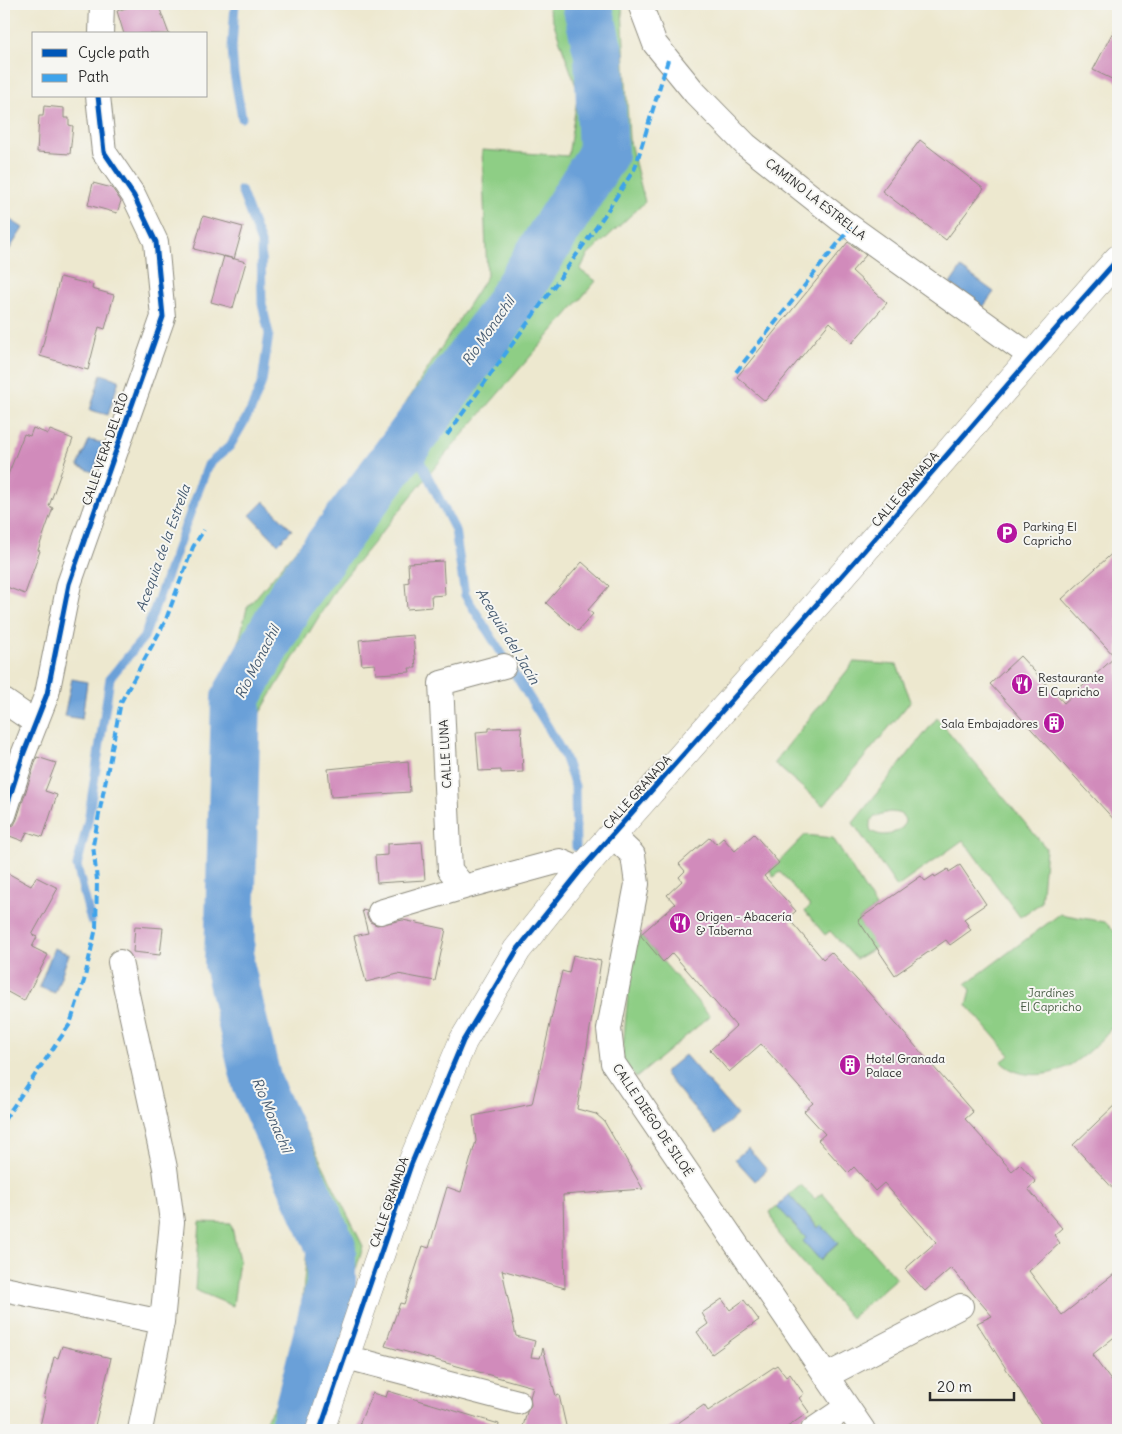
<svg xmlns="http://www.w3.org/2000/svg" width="1122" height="1434" font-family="Delius,sans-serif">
<rect width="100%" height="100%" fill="#f6f6f2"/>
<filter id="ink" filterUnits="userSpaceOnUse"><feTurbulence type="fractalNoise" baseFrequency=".02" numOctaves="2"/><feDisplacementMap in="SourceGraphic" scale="10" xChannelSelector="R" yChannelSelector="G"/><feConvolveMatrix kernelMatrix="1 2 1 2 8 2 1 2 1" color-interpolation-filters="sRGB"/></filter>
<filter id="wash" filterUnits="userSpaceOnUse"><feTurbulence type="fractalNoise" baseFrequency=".0096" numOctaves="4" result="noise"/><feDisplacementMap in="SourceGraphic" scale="20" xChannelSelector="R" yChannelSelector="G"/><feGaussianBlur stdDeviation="1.12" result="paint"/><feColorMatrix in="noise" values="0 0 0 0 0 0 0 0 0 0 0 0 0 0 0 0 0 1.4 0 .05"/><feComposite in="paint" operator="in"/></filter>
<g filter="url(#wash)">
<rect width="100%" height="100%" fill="#ede8cf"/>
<path fill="#8ece85" stroke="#5c7c58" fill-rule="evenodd" d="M547 4H621L622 8 629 139 645 202 587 256 580 270 596 281 445 455 337 587 258 716 244 789 242 881 255 979 279 1077 363 1246 341 1319 300 1430H259L276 1404 302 1304 307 1248 241 1073 215 962 212 753 247 608 365 467 487 276 482 150 568 156 578 92Z
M854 662 897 665 911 701 824 806 774 763Z
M937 718 1046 848 1041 903 1020 917 963 840 897 887 853 823ZM890 812C898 813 903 813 905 821L903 827C892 835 883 838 871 831 866 818 879 814 890 812Z
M805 835 833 838 876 907 858 920 877 947 856 959 830 931 825 935 805 911 810 906 780 872 774 877 770 871Z
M1060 914 1105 922 1118 935V1020C1106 1035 1092 1050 1076 1061 1056 1077 1020 1081 1001 1062L1010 1055 967 1005 971 990 966 984Z
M634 928 710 1016 636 1078 622 1059Z
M801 1185 815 1199 822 1193 896 1278 851 1318 778 1234 770 1212 777 1206 806 1238 803 1241 820 1260 838 1244 821 1225 819 1228 789 1195Z
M200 1222 231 1223 239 1260 233 1306 195 1290Z"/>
<path fill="#6ba0d8" stroke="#4b6682" d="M6 217 23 228 4 258V220Z
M961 268 994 292 983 307 950 284Z
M101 374 119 380 108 415 90 410Z
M89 440 103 443 93 472 78 466Z
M264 501 292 530 278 544 250 515Z
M72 679 87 682 82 719 64 716Z
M54 948 69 954 55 993 39 987Z
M685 1055 737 1115 716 1134 664 1073Z
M748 1148 767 1170 755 1181 735 1159Z
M789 1195 818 1228 821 1225 838 1243 820 1260 803 1241 806 1238 777 1206Z"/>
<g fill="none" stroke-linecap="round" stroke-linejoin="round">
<path stroke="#6ba0d8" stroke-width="9" d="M235 4 232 48 234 74 242 118
M409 439 455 530 465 595 548 727 564 756 575 786 576 847
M91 921 77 866 88 821 110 678 144 637 208 465 230 446 251 410 262 382 269 334 262 304 261 243 241 190"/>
<path stroke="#6ba0d8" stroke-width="50" d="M294 1430 331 1285V1247L257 1083 229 964 236 698 293 595 501 317 603 154 599 55 587 4"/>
</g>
<g id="blocks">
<path fill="#d18bbb" d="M138 4H158L169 34H124L117 11Z
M1118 22V82L1093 70Z
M44 106 64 108V118H69V125L73 126 70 154 37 152 39 116H43Z
M920 140 984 189 946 240 882 191Z
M93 183 112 188 121 201 117 213 88 205Z
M203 216 243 227 234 259 194 249Z
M848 242 866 255 852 271 887 303 852 343 830 322 765 401 737 377Z
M224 256 246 262 233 308 211 302Z
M60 277 93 285 92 289 114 295 105 329 99 327 88 370 40 356Z
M33 428 48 434 50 430 73 439 49 506 53 508 38 550 40 551 25 594 4 586V485L24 434 30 436Z
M1118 548V824L990 684 1020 656 1064 703 1115 657 1062 599Z
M443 561 445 595 431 596 432 607 407 609 405 583 409 582 408 563Z
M582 562 609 586 588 610 593 614 578 631 546 603Z
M413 635 416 668H409L410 672 376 674 375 664 362 665 359 640Z
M521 727 523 772 501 773V770L479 771 476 732 489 731V728Z
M37 757 56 763 45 791 57 795 43 837 27 832 23 841 7 835 9 827 14 825 17 819Z
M408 761 410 792 331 797 328 769Z
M754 834 779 863 764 876 796 911 788 918 823 959 831 952 869 993 973 1112 965 1119 1012 1171 1020 1164 1036 1182 1028 1189 1062 1228 1054 1235 1060 1243 1029 1271 1062 1315 1118 1271V1334L1092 1355 1118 1390V1430H1045L977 1323 992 1316 951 1268 925 1291 905 1269 936 1242 884 1183 875 1191 854 1167 848 1173 818 1140 825 1134 804 1111 813 1103 761 1044 729 1072 710 1050 736 1026 672 953 663 962 641 936V934L675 904 667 895 682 881 679 877 685 871 679 864 710 837 716 844 723 838 735 851Z
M422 842 425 880 377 883 375 856 387 855V844Z
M960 865 986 904 964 919 971 930 950 945 946 940 895 975 858 920 921 876 925 881 934 875 935 877 948 869 949 872Z
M4 871 31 886 36 877 58 888 32 935 37 937 32 947 48 955 24 1001 4 990Z
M362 910 367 911V916L370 922 377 925 403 920 446 929 435 981 398 974 366 982 354 936 368 933Z
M135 926 163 928 160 955 133 952Z
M573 955 601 961 577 1109 596 1114 604 1121 643 1189 563 1195 565 1288 502 1270 516 1336 535 1341 531 1357 540 1358 543 1348 556 1396 559 1395 567 1430H522L527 1412 531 1405 530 1397 533 1387 385 1346 400 1303 404 1304 423 1246 429 1248 447 1187 461 1192 476 1141 473 1116 532 1104 562 971 569 973Z
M1118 1102V1194L1073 1145Z
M722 1299 730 1310 744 1300 759 1320 712 1354 697 1332 708 1324 702 1313Z
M62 1346 111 1358 94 1430H39L46 1400 44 1399 54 1357 58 1358Z
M777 1365 786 1377 790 1374 804 1394 799 1398 809 1412 783 1430H668L704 1405 708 1411Z
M388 1391 499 1424 498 1430H357L372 1393 386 1397Z"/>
</g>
</g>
<g filter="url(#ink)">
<use href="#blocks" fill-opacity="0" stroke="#8c8a7d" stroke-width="1"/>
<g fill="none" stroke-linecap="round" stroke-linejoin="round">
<g stroke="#8c8a7d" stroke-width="26">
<path id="minor" d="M640 4 655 44 695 93 746 145 841 220 1032 357
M101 34 102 4
M504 666 441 683 450 870 464 887 560 861 581 870
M4 701 36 723
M4 815 23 755 47 694 69 584 163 317 156 242 134 196 104 152 98 96
M612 835 633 855 637 884 609 1029 613 1063 863 1430
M380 912 464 887
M120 962 165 1168 172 1222 162 1322 140 1430
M4 1289 162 1322
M346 1357 518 1402
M826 1376 961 1306
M813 1430 847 1407"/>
</g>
<g stroke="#8c8a7d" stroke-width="29">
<path id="tertiary" d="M320 1430 411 1165 463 1041 517 950 581 870 855 561 1062 322 1118 259"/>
</g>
<use href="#minor" stroke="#fff" stroke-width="24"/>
<use href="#tertiary" stroke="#fff" stroke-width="28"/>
<path stroke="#3ea3eb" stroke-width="4" stroke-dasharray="8 4" stroke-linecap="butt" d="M736 372 851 227
M447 435 600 222 635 168 668 60
M4 1120 70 1024 84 981 96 928 97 880 93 845 121 702 165 622 193 547 204 530"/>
<g stroke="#f6f6f2" stroke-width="8">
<path id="cycleway" d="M4 815 23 755 47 694 69 584 163 317 156 242 134 196 104 152 98 96
M320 1430 411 1165 463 1041 517 950 581 870 855 561 1062 322 1118 259"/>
</g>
<use href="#cycleway" stroke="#0057b8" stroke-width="5"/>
</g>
</g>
<defs>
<g id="parking-disc" transform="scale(1.125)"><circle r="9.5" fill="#b5179e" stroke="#f6f6f2"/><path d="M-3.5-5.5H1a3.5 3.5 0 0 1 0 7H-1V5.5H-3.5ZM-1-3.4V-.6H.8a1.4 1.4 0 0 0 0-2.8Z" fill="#fff"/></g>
<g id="restaurant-disc" transform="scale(1.125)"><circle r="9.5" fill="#b5179e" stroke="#f6f6f2"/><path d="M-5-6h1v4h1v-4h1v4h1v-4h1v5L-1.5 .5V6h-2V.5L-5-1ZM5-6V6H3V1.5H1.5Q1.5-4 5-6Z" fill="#fff"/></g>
<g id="building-disc" transform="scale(1.125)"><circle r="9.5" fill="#b5179e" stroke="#f6f6f2"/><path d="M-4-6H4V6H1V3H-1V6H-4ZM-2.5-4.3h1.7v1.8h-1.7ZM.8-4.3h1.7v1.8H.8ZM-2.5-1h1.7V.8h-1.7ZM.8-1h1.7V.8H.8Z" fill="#fff"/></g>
</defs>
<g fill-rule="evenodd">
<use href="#parking-disc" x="1007" y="533"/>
<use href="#restaurant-disc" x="1022" y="684"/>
<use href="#building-disc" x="1054" y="723"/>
<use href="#restaurant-disc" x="680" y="923"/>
<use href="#building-disc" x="850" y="1065"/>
</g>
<g text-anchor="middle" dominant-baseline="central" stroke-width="4" stroke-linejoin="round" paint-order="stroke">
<g font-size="12" fill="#2b2b2b" stroke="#f6f6f2">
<text transform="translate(816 199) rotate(38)">CAMINO LA ESTRELLA</text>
<text transform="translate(105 449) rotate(-71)">CALLE VERA DEL RÍO</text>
<text transform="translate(905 489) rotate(-49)">CALLE GRANADA</text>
<text transform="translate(445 754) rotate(-93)">CALLE LUNA</text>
<text transform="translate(637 792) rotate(-48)">CALLE GRANADA</text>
<text transform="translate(653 1120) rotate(56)">CALLE DIEGO DE SILOÉ</text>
<text transform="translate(389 1202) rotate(-71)">CALLE GRANADA</text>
</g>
<g font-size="12" fill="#2b2b2b" stroke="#f6f6f2" text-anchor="start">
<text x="1023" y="526">Parking El<tspan x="1023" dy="14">Capricho</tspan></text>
<text x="1038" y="677">Restaurante<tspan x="1038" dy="14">El Capricho</tspan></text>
<text x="1038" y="723" text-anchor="end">Sala Embajadores</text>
<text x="696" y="916">Origen - Abacería<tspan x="696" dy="14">&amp; Taberna</tspan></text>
<text x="866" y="1058">Hotel Granada<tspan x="866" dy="14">Palace</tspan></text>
</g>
<g font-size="12" fill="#495c46" stroke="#f6f6f2">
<text x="1051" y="992">Jardínes<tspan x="1051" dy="14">El Capricho</tspan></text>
</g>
<g font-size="14" font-style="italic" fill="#455a70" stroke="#f6f6f2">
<text transform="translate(488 331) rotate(-55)">Río Monachil</text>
<text transform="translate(163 548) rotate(-70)">Acequia de la Estrella</text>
<text transform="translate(508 636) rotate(59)">Acequia del Jacín</text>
<text transform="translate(257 662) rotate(-63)">Río Monachil</text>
<text transform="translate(272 1115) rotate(67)">Río Monachil</text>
</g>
</g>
<rect width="1122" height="1434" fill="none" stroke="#f6f6f2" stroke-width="20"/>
<rect x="32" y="32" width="175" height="65" fill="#f6f6f2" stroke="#a5a5a2"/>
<rect x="42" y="49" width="25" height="8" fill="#0057b8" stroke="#a5a5a2"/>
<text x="78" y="58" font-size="15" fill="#2b2b2b">Cycle path</text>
<rect x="42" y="74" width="25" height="8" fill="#3ea3eb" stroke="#a5a5a2"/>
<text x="78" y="82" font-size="15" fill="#2b2b2b">Path</text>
<path d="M930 1392v8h84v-8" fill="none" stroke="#2b2b2b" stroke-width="2.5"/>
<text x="937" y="1392" font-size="15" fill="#2b2b2b" stroke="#f6f6f2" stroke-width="4" paint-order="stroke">20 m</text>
</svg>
